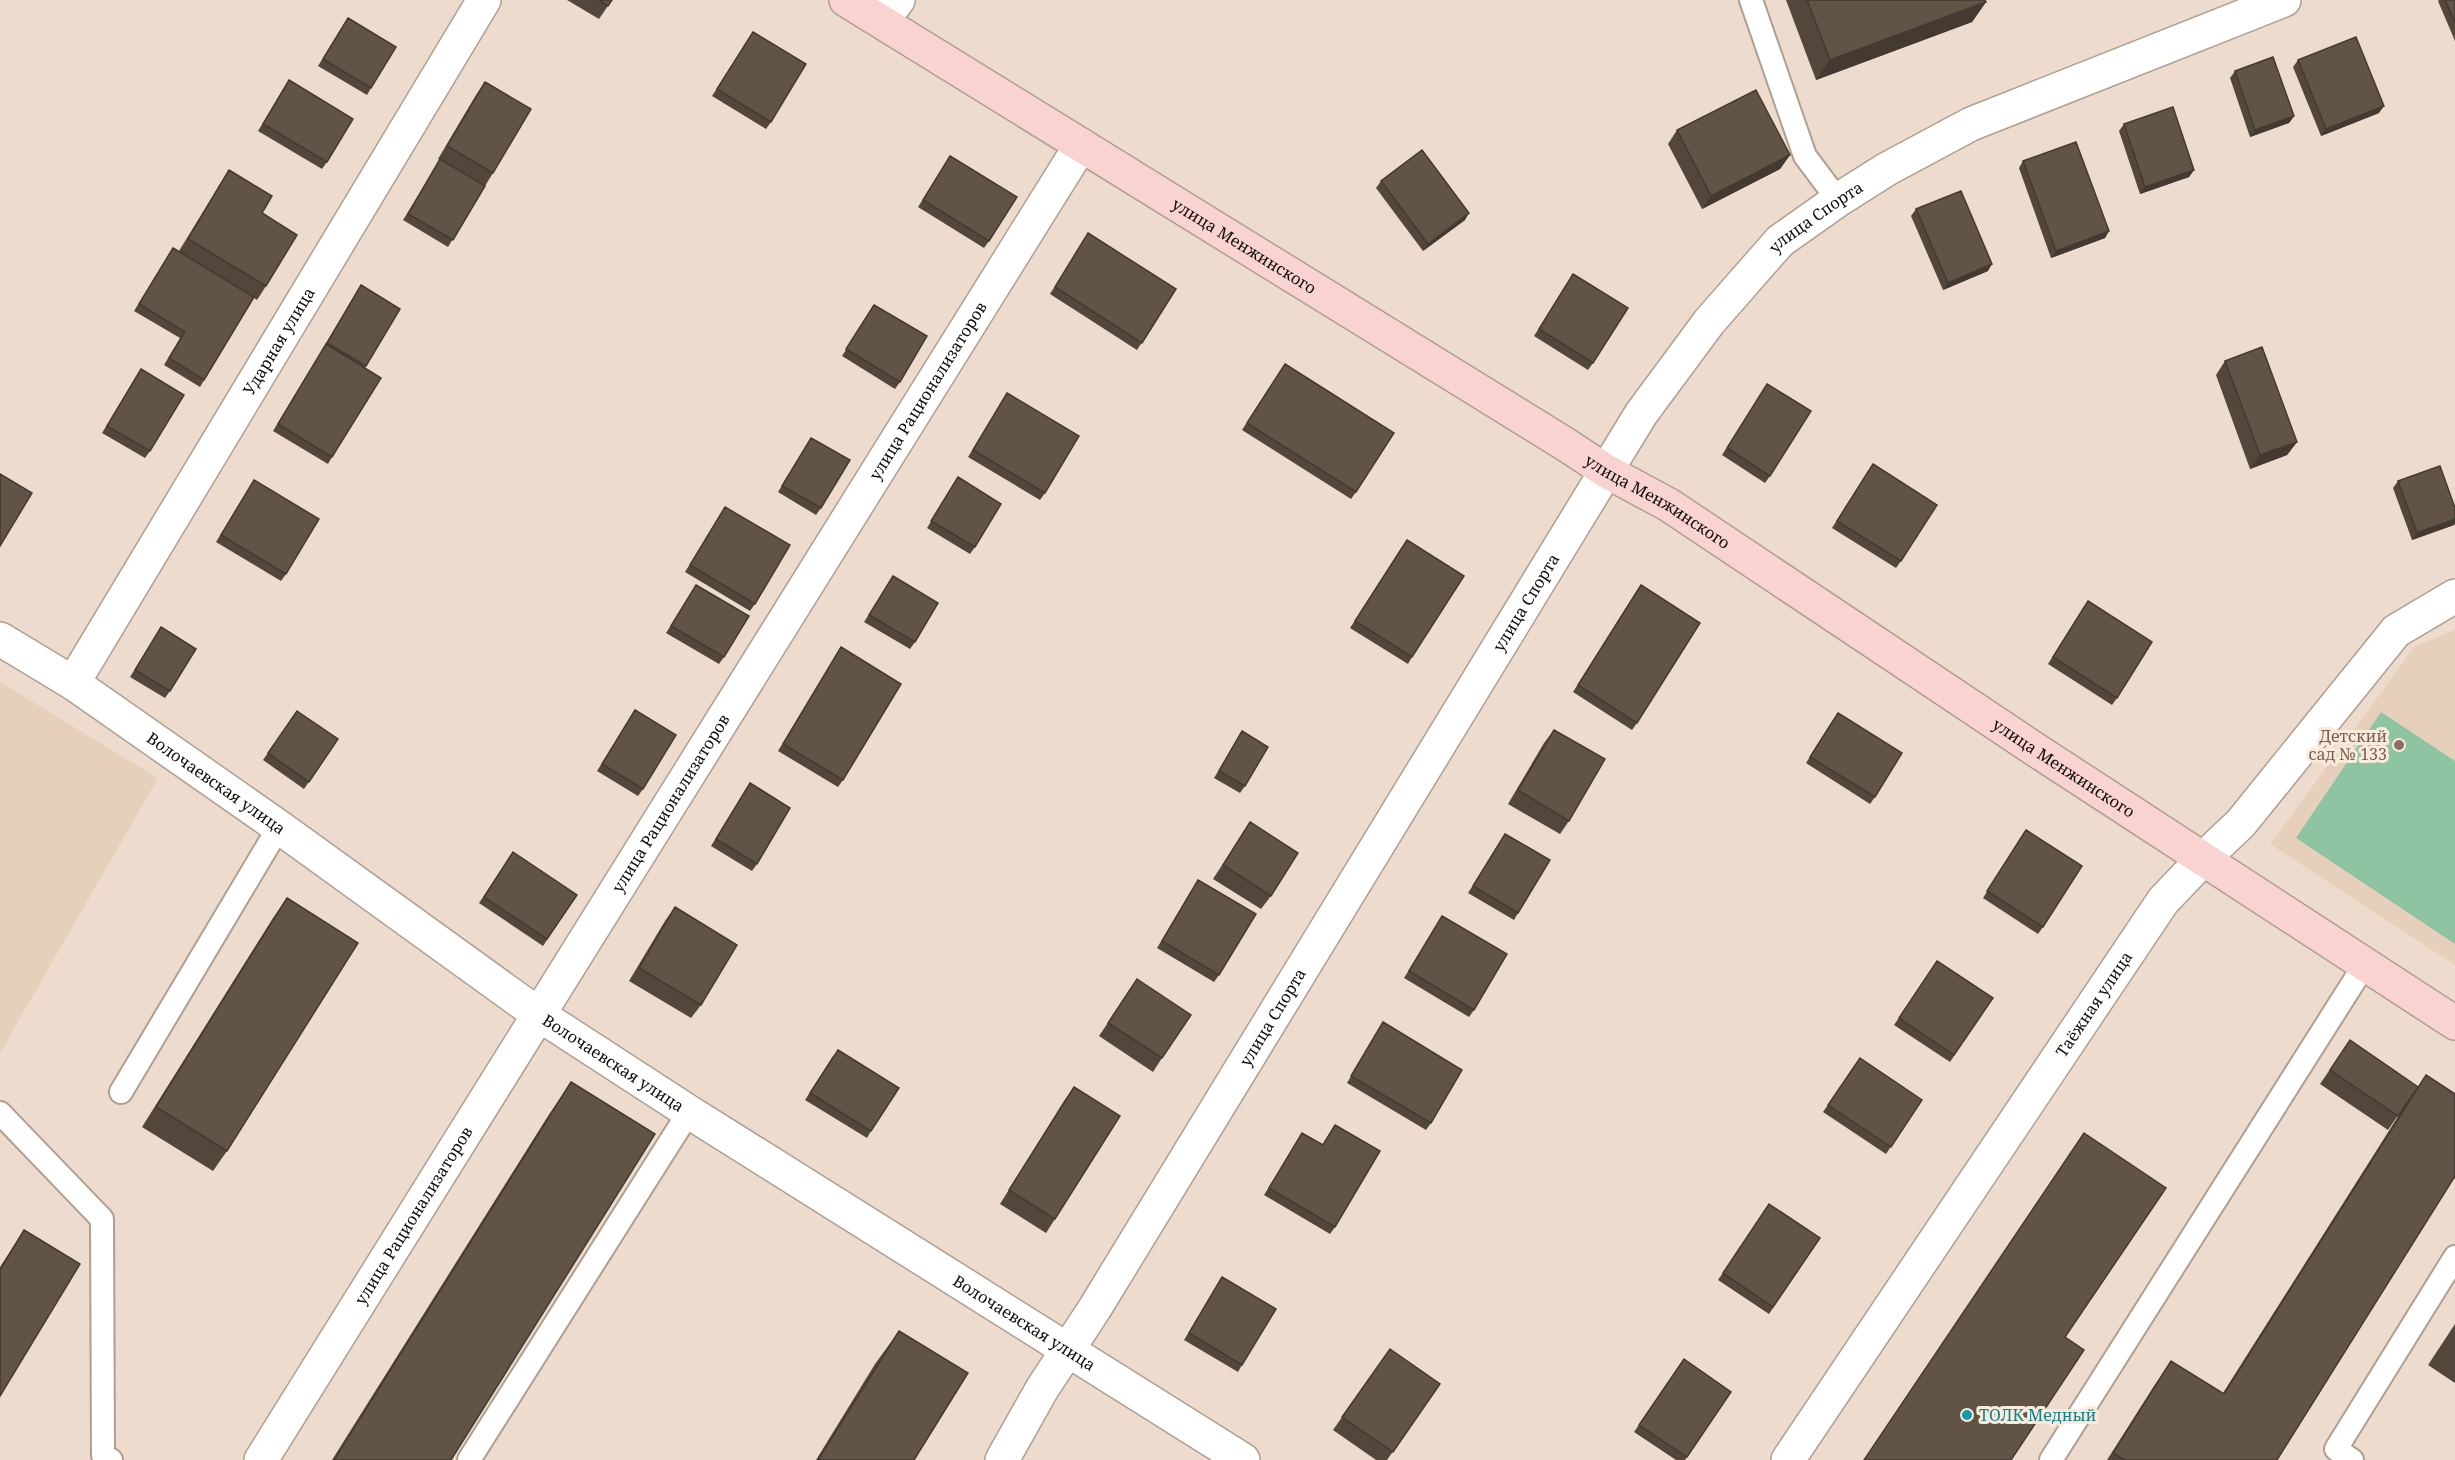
<svg xmlns="http://www.w3.org/2000/svg" width="2455" height="1460" font-family="'Noto Serif',serif">
<rect width="100%" height="100%" fill="#eddccd"/>
<path fill="#e6d0bb" d="M2455 630V965L2270 844 2415 646Z
M0 682 158 778 0 1053Z"/>
<path fill="#8ec4a1" d="M2381 712 2455 761V944L2296 838Z"/>
<g fill="none" stroke-linecap="round" stroke-linejoin="round">
<g stroke="#ae9f90" stroke-width="26">
<path id="lane" d="M1751 0 1805 156 1838 200
M121 1092 279 827
M0 1113 102 1219 103 1455 111 1460
M469 1460 689 1112
M2051 1460 2365 964
M2352 1460 2336 1449 2455 1257"/>
</g>
<g stroke="#ae9f90" stroke-width="36">
<g id="street">
<path d="M882 21 898 0"/>
<path id="s1" d="M0 639 73 683 279 827 538 1014 689 1112 1243 1460"/>
<path id="s2" d="M73 683 484 0"/>
<path id="s3" d="M261 1460 1081 145"/>
<path id="s4" d="M1002 1460 1042 1389 1095 1308 1641 414 1709 322 1780 241 1838 200 1887 169 1971 124 2284 0"/>
<path id="s5" d="M1788 1460 2163 901 2203 859 2241 823 2396 631 2455 596"/>
</g>
</g>
<g stroke="#ae9f90" stroke-width="36">
<g id="secondary">
<path id="s6" d="M846 0 1565 444 1606 471 1669 505 2036 750 2455 1023"/>
</g>
</g>
<use href="#lane" stroke="#fff" stroke-width="22"/>
<use href="#street" stroke="#fff" stroke-width="33"/>
<use href="#secondary" stroke="#f9d2d2" stroke-width="33"/>
</g>
<path fill="#53473c" d="M567 0H612L599 19Z
M1786 0H1985L1986 2 1972 22 1816 80Z
M2439 0H2455V41L2438 1Z
M348 18 371 88 367 95 318 66Z
M753 32 771 122 766 129 712 96Z
M2298 60 2379 113 2321 136 2293 67Z
M2235 71 2294 116 2289 123 2250 137 2230 78Z
M289 80 327 162 322 169 258 131Z
M485 82 493 173 485 186 448 247 403 220 440 160 438 159 476 95Z
M2124 124 2194 170 2189 177 2140 194 2119 131Z
M1677 130 1790 155 1780 169 1702 209 1668 144Z
M950 156 989 241 984 248 918 207Z
M2023 161 2109 231 2105 238 2051 258 2019 168Z
M229 170 262 213 266 286 257 300 254 298 200 387 164 365 180 338 134 311 173 248 179 251 220 184Z
M1381 181 1465 220 1423 251 1376 188Z
M1916 209 1988 271 1943 290 1911 216Z
M1084 240 1176 289 1137 350 1050 294Z
M1569 281 1593 363 1588 370 1534 336Z
M361 285 400 309 365 368 332 457 328 464 273 431Z
M874 305 900 382 895 389 842 356Z
M2225 361 2297 442 2287 455 2250 469 2216 375Z
M141 369 150 451 145 458 102 433Z
M1280 371 1356 492 1351 499 1242 430Z
M1763 391 1770 476 1765 483 1722 455Z
M1007 393 1045 493 1040 500 968 457Z
M811 438 821 508 816 515 778 492Z
M1868 471 1901 561 1896 568 1832 528Z
M958 477 975 547 970 554 927 528Z
M254 480 286 574 281 581 216 542Z
M2398 481 2455 508V523L2454 525 2412 540 2393 488Z
M725 507 755 604 750 611 685 572Z
M1402 547 1412 657 1408 664 1350 628Z
M893 576 915 642 910 649 864 622Z
M696 585 724 657 719 664 666 633Z
M1636 592 1637 723 1632 730 1573 692Z
M2083 608 2117 698 2112 705 2048 664Z
M161 627 170 691 165 698 130 677Z
M841 647 843 780 838 787 778 751Z
M635 710 643 789 638 796 597 771Z
M297 711 338 739 304 789 263 760Z
M1833 720 1875 797 1870 804 1806 763Z
M1554 730 1569 821 1560 834 1508 804 1544 743Z
M1242 731 1245 786 1240 793 1214 778Z
M750 783 757 864 752 871 711 846Z
M1250 822 1271 896 1261 909 1213 879Z
M1505 834 1518 913 1514 920 1468 893Z
M2021 837 2043 927 2038 934 1983 898Z
M513 852 577 895 543 946 479 903Z
M1198 880 1219 975 1214 982 1157 948Z
M287 898 227 1151 213 1171 142 1127 273 918Z
M675 907 701 1005 691 1018 629 981 665 921Z
M1442 916 1474 1010 1469 1017 1404 978Z
M1937 961 1993 998 1950 1062 1894 1025Z
M1128 993 1162 1058 1153 1072 1099 1036Z
M1383 1022 1431 1123 1426 1130 1347 1083Z
M2350 1040 2418 1087 2426 1075 2277 1460H2107L2154 1386 2171 1361 2223 1393 2404 1107 2388 1130 2320 1084Z
M833 1056 871 1131 867 1138 805 1100Z
M1860 1058 1922 1100 1886 1154 1823 1112Z
M571 1082 451 1460H332L548 1116Z
M1074 1087 1055 1219 1046 1233 1000 1204 1064 1101Z
M1335 1125V1227L1330 1234 1264 1195 1302 1133 1322 1145Z
M1769 1204 1820 1238 1769 1314 1718 1280Z
M24 1230 0 1396V1267Z
M1222 1277 1242 1365 1238 1372 1184 1340Z
M2455 1324V1383L2428 1365Z
M899 1331 914 1460H816L875 1364Z
M1390 1349 1440 1384 1387 1460H1376L1333 1430Z
M1684 1359 1731 1392 1685 1460H1676L1634 1432Z"/>
<path fill="#443a31" d="M1986 2 1972 22 1816 80 1830 60Z
M2384 106 2379 113 2321 136 2326 129Z
M2294 116 2289 123 2250 137 2255 130Z
M1790 155 1780 169 1702 209 1711 196Z
M2194 170 2189 177 2140 194 2145 187Z
M1469 213 1465 220 1423 251 1428 244Z
M2109 231 2105 238 2051 258 2056 251Z
M1992 264 1988 271 1943 290 1948 283Z
M2297 442 2287 455 2250 469 2260 455Z
M2455 519V523L2454 525 2412 540 2417 533Z"/>
<path fill="#615346" stroke="#443a31" stroke-width="1.5" d="M599 0H612L608 6Z
M1807 0H1985L1986 2 1830 60Z
M2445 0H2455V23Z
M348 18 396 47 371 88 323 59Z
M753 32 806 64 771 122 717 89Z
M2356 37 2384 106 2326 129 2298 60Z
M2273 57 2294 116 2255 130 2235 71Z
M289 80 353 119 327 162 263 124Z
M485 82 531 109 493 173 447 146Z
M1756 90 1790 155 1711 196 1677 130Z
M2173 107 2194 170 2145 187 2124 124Z
M2076 142 2109 231 2056 251 2023 161Z
M1422 150 1469 213 1428 244 1381 181Z
M950 156 1017 197 989 241 923 200Z
M440 159 485 186 453 240 408 214Z
M229 170 272 196 262 213 297 235 266 286 188 239Z
M1961 191 1992 264 1948 283 1916 209Z
M1088 233 1176 289 1142 343 1055 287Z
M173 248 254 297 204 380 169 358 185 332 139 304Z
M1573 274 1628 308 1593 363 1539 329Z
M361 285 400 309 366 366 327 343Z
M874 305 927 336 900 382 846 349Z
M326 344 381 378 332 457 278 424Z
M2262 347 2297 442 2260 455 2225 361Z
M1285 364 1394 433 1356 492 1247 423Z
M141 369 184 395 150 451 107 426Z
M1767 384 1811 411 1770 476 1727 448Z
M1007 393 1079 436 1045 493 973 450Z
M811 438 850 460 821 508 782 486Z
M1873 464 1937 505 1901 561 1837 521Z
M2440 466 2455 508V519L2417 533 2398 481Z
M0 474 32 493 0 546Z
M958 477 1001 504 975 547 931 521Z
M254 480 319 519 286 574 221 535Z
M725 507 790 545 755 604 690 565Z
M1407 540 1464 576 1412 657 1355 621Z
M893 576 938 603 915 642 869 615Z
M696 585 749 616 724 657 671 626Z
M1641 585 1700 623 1637 723 1578 685Z
M2088 601 2152 642 2117 698 2053 657Z
M161 627 196 649 170 691 135 670Z
M841 647 901 684 843 780 783 744Z
M635 710 676 735 643 789 602 764Z
M297 711 338 739 309 782 268 753Z
M1838 713 1902 753 1875 797 1810 757Z
M1554 730 1605 759 1569 821 1518 790Z
M1242 731 1268 747 1245 786 1219 771Z
M750 783 790 808 757 864 716 839Z
M1250 822 1298 853 1271 896 1223 865Z
M2026 830 2082 866 2043 927 1987 891Z
M1505 834 1550 860 1518 913 1473 886Z
M513 852 577 895 547 939 484 897Z
M1198 880 1256 914 1219 975 1162 941Z
M287 898 358 943 227 1151 156 1107Z
M675 907 737 945 701 1005 639 968Z
M1442 916 1507 954 1474 1010 1409 971Z
M1937 961 1993 998 1954 1055 1899 1018Z
M1137 979 1191 1015 1162 1058 1108 1023Z
M1383 1022 1462 1070 1431 1123 1351 1076Z
M2350 1040 2418 1087 2398 1116 2330 1070Z
M838 1050 899 1088 871 1131 810 1093Z
M1860 1058 1922 1100 1891 1147 1828 1105Z
M2426 1075 2455 1094V1176L2277 1460H2125L2113 1453 2171 1361 2224 1394Z
M571 1082 655 1134 451 1460H334Z
M1074 1087 1120 1116 1055 1219 1009 1190Z
M1335 1125 1380 1151 1335 1227 1269 1188 1302 1133 1323 1145Z
M2084 1133 2166 1188 2065 1337 2084 1350 2011 1460H1864Z
M1769 1204 1820 1238 1773 1307 1723 1273Z
M24 1230 80 1264 0 1396V1270Z
M1222 1277 1276 1309 1242 1365 1189 1333Z
M899 1331 968 1373 914 1460H818Z
M1390 1349 1440 1384 1393 1452 1342 1417Z
M1684 1359 1731 1392 1687 1457 1639 1425Z"/>
<circle fill="#8d6e63" stroke="#faeada" stroke-width="2" cx="2399" cy="745" r="6"/>
<circle fill="#0f9aa8" stroke="#faeada" stroke-width="2" cx="1967" cy="1415" r="6"/>
<g text-anchor="middle" dominant-baseline="central" stroke-width="6" stroke-linejoin="round" paint-order="stroke">
<g font-size="16" fill="#110c07" stroke="#faeada">
<text stroke="none"><textPath href="#s4" startOffset="1491">улица Спорта</textPath></text>
<text stroke="none"><textPath href="#s6" startOffset="468">улица Менжинского</textPath></text>
<text stroke="none"><textPath href="#s2" startOffset="399">Ударная улица</textPath></text>
<text stroke="none"><textPath href="#s3" startOffset="1260">улица Рационализаторов</textPath></text>
<text stroke="none"><textPath href="#s6" startOffset="954">улица Менжинского</textPath></text>
<text stroke="none"><textPath href="#s4" startOffset="1005">улица Спорта</textPath></text>
<text stroke="none"><textPath href="#s6" startOffset="1440">улица Менжинского</textPath></text>
<text stroke="none"><textPath href="#s1" startOffset="260">Волочаевская улица</textPath></text>
<text stroke="none"><textPath href="#s3" startOffset="774">улица Рационализаторов</textPath></text>
<text stroke="none"><textPath href="#s5" startOffset="549">Таёжная улица</textPath></text>
<text stroke="none"><textPath href="#s4" startOffset="519">улица Спорта</textPath></text>
<text stroke="none"><textPath href="#s1" startOffset="746">Волочаевская улица</textPath></text>
<text stroke="none"><textPath href="#s3" startOffset="288">улица Рационализаторов</textPath></text>
<text stroke="none"><textPath href="#s1" startOffset="1232">Волочаевская улица</textPath></text>
</g>
<g font-size="16" fill="#785e54" stroke="#faeada" text-anchor="end">
<text x="2387" y="736">Детский<tspan x="2387" dy="18">сад № 133</tspan></text>
</g>
<g font-size="16" fill="#0d838f" stroke="#faeada" text-anchor="start">
<text x="1979" y="1415">ТОЛК Медный</text>
</g>
</g>
</svg>
